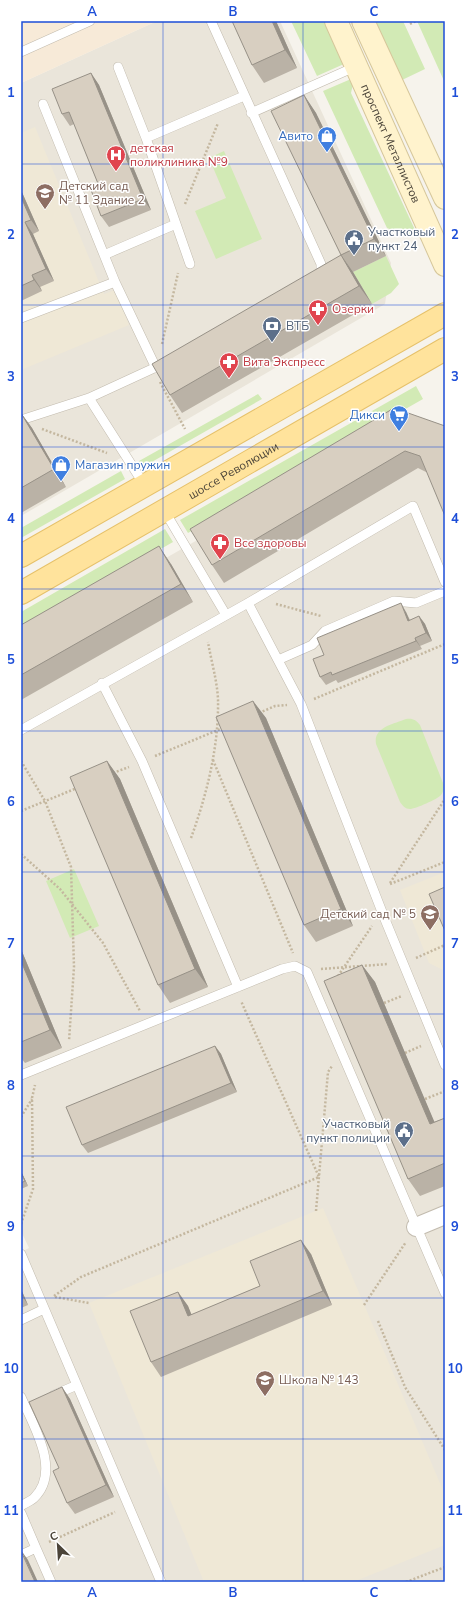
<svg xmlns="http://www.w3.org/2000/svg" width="466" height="1603" font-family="'Nunito Sans',sans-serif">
<rect width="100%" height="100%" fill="#f6f3ec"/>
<path fill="#eae5da" d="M157 21H280L391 263 385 304 21 516V83Z
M407 420 445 433V1582H21V1252L29 1248 21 1231V641Z"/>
<path fill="#f7ead8" d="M21 21H157L21 83Z"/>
<path fill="#efe8d6" d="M35 127 104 294 115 290 129 325 21 370V133Z
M445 872V971L429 963 400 890Z
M323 1208 445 1495V1545L353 1582H204L89 1303Z"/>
<path fill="#d2eab5" d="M291 21H325L344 64 317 76Z
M375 21H403L425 69 402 80Z
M417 21H445V83Z
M351 79 353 84 351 93 416 232 408 236 387 228 323 91Z
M224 151 262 239 216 259 195 211 226 198 209 158Z
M386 256 399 284 391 293 372 304 353 272Z
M416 386 423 399 188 533 180 520Z
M258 394 262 399 143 467 139 461Z
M121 471 125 479 21 538V528Z
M165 529 173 542 21 629V612Z
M406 719C413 718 416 720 420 725L443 783C444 787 444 791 441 795 438 799 415 809 410 809 405 809 403 806 400 802L376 744C373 727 394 724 406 719Z
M74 869 99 926 70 938 46 881Z"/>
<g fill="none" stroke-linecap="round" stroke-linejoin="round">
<g stroke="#c2bbae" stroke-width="10">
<path id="lane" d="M211 21 321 264V274L319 277
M21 52 90 21
M118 67 146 138
M43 104 115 282 156 368
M251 113 357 66
M104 255 176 224
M190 264 146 138 244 96
M21 318 115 282
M89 398 145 486
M21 420 89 398 165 363
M164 510 226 615
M248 603 301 704 384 917 445 1065
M278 660 312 645 325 631 394 601 416 603 445 591
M102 683 142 761 238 987
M21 730 248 603 413 506 445 582
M21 1075 282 969 295 966 307 972 445 1293
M21 1254 161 1582
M21 1320 44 1309
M54 1395 77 1385
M21 1397C33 1425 62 1471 34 1498 31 1501 25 1503 21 1506
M21 1513 36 1548
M21 1555 36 1548 51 1582"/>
</g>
<g stroke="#c2bbae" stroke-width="20">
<path id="street" d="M416 1227 445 1215"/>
</g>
<g stroke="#d6c79b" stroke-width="24">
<g id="secondary">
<path id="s1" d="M336 21 445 265"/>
<path d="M363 21 445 198"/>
</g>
</g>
<g stroke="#e6c16a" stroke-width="24">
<g id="primary">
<path d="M21 556 445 314"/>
<path id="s2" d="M21 593 445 349"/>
</g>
</g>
<path stroke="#c4b79f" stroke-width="2.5" stroke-dasharray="2 2" stroke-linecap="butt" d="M410 24 416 21
M185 204 218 123
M162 344 178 273
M160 382 185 429
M42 429 107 453
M276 604 321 616
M314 699 445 644
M259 713 275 706 287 705
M155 756 223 728
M213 760 293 953
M21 761 45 801 71 867 74 967 69 1041
M113 773 129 767
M21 811 77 788
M191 838C207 794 219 746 218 699 217 680 211 660 208 642
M21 854 60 889 103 943 140 1011
M390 883 445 799
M390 884 445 862
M416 958 445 945
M321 969 388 964
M338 976 372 926
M384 1003 402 996
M405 1053 421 1046
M425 1099 445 1091
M21 1117 32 1099
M316 1211 328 1072 332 1066
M21 1224 33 1189 32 1098 35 1085
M54 1296 81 1277 319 1177 241 1001
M55 1297 89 1303
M364 1305 406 1242
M378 1321 405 1387 445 1450
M49 1542 115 1512
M406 1582 445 1567"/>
<use href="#lane" stroke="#fff" stroke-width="9"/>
<use href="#street" stroke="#fff" stroke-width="18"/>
<use href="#secondary" stroke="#fff3cd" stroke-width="22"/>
<use href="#primary" stroke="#ffe39c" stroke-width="22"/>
</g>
<path fill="#bab2a6" d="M276 21 297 68 264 83 252 65Z
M91 73 99 85 151 210 109 227 101 216 99 186 74 124 70 126 62 114Z
M304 95 316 113 386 256 353 272 372 304 182 413 170 395 341 255Z
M21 190 39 231 33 234 54 281 40 287 42 291 21 301Z
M21 413 32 428 66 487 21 513Z
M445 426 426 472 418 468 224 583 212 565Z
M171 564 193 602 21 700V625Z
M406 612 410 620 419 616 425 624 432 641 420 646 422 649 338 683 336 680 326 685 320 677 324 655Z
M253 701 266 718 353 926 316 942 304 925Z
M107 761 120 779 208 987 170 1003 158 985Z
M21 949 62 1048 25 1063 21 1058Z
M362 965 375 982 434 1122 445 1118V1186L420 1196 408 1179Z
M215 1046 221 1054 237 1092 88 1153 82 1145Z
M21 1171 28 1186 21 1189Z
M311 1254 332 1305 161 1377 151 1362 178 1292 188 1306 191 1315 260 1286Z
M21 1289 28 1305 21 1308Z
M62 1387 70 1399 114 1497 75 1514 67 1503 59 1468Z"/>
<path fill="#979187" d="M272 21H276L297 68 285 50Z
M91 73 99 85 151 210 143 199Z
M304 95 316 113 386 256 374 239Z
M21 190 39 231 31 220 21 197Z
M25 222 33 234 54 281 46 269Z
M341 255 353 272 372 304 359 286Z
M32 275 40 287 42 291 34 280Z
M21 413 32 428 66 487 54 469Z
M159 546 171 564 193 602 181 584Z
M401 603 406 612 413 629 408 621Z
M419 616 425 624 432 641 426 633Z
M415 638 420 646 422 649 416 641Z
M253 701 266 718 353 926 341 909Z
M107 761 120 779 208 987 195 969Z
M21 949 62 1048 50 1030 21 961Z
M362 965 375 982 443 1142 430 1124Z
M215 1046 221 1054 237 1092 231 1083Z
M21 1171 28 1186 25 1181 21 1173Z
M301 1240 311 1254 332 1305 323 1291Z
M21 1289 28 1305 21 1294Z
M178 1292 188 1306 198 1330 188 1316Z
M62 1387 70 1399 114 1497 106 1485Z
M21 1550 28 1560 38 1582H35Z"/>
<path fill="#d8cfc1" stroke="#979187" d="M232 21H272L285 50 252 65Z
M91 73 143 199 101 216 91 190 99 186 69 112 62 114 52 89Z
M304 95 374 239 341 255 271 111Z
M21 197 31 220 25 222 46 269 32 275 34 280 21 286Z
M341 255 359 286 170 395 152 364Z
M394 408 445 426V516L420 456 405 451 212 565 190 529Z
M21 413 54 469 21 488Z
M159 546 181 584 21 675V625Z
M401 603 408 621 419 616 426 633 415 638 416 641 332 675 331 672 320 677 313 659 324 655 317 638Z
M253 701 341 909 304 925 216 717Z
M107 761 195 969 158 985 70 777Z
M445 887V931L429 894Z
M21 961 50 1030 21 1042Z
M362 965 430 1124 445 1118V1163L408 1179 324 981Z
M215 1046 231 1083 82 1145 66 1107Z
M21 1173 25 1181 21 1183Z
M301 1240 323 1291 151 1362 130 1311 178 1292 188 1316 260 1286 250 1261Z
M62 1387 106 1485 67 1503 53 1471 59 1468 29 1402Z
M21 1551 35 1582H21Z"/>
<path fill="none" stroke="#1d4ed8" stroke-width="1" stroke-opacity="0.55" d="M163 21V1582M303 21V1582M21 164H445M21 305H445M21 447H445M21 589H445M21 731H445M21 872H445M21 1014H445M21 1156H445M21 1298H445M21 1439H445"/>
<defs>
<g id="shop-pin" transform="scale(1)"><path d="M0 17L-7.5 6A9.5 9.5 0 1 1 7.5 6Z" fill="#3f7fe0" stroke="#fff"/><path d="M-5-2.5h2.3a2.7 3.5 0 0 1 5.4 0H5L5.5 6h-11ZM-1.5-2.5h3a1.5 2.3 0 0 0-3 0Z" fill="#fff"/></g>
<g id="hospital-pin" transform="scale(1)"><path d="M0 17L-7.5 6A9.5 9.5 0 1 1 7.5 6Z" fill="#e0444e" stroke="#fff"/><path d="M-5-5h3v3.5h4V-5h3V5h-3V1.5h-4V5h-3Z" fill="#fff"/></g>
<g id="school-pin" transform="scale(1)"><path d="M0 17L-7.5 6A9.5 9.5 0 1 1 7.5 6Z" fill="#8d6e63" stroke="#fff"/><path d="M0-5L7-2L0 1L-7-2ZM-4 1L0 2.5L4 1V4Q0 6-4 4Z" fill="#fff"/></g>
<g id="civic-pin" transform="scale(1)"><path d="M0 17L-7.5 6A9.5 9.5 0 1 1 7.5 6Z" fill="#5c6f8a" stroke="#fff"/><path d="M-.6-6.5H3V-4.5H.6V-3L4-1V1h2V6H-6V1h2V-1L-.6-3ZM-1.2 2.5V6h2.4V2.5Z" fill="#fff"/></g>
<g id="pharmacy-pin" transform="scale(1)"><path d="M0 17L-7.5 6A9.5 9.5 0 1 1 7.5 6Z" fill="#e0444e" stroke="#fff"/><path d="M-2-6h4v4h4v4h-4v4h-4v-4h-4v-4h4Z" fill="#fff"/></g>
<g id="bank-pin" transform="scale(1)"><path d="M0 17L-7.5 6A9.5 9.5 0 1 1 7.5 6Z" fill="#5c6f8a" stroke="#fff"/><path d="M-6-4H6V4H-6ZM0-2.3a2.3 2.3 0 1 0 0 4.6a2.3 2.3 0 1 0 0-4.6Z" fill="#fff"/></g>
<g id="supermarket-pin" transform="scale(1)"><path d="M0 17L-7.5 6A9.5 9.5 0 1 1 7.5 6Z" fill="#3f7fe0" stroke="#fff"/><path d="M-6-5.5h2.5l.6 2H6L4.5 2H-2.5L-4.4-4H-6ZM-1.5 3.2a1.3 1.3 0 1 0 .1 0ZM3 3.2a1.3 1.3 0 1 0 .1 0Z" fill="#fff"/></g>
</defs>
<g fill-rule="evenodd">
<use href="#shop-pin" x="327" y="136"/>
<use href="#hospital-pin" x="116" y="155"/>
<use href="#school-pin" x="45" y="193"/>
<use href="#civic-pin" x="354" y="239"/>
<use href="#pharmacy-pin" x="318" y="309"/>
<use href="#bank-pin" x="272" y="326"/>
<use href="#pharmacy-pin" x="229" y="362"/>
<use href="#supermarket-pin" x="399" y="415"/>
<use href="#shop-pin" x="61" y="465"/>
<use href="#pharmacy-pin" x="220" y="543"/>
<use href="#school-pin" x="430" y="914"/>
<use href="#civic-pin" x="404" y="1131"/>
<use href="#school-pin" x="265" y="1380"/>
</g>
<g text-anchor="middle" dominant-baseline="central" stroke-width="3" stroke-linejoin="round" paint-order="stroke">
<g font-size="12" fill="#366cbe" stroke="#fff" text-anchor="end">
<text x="313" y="136">Авито</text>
<text x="385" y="415">Дикси</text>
<text x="75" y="465" text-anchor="start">Магазин пружин</text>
</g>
<g font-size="12" fill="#4b4439" stroke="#fff">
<text stroke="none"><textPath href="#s1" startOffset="134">проспект Металлистов</textPath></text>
<text stroke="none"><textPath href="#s2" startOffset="245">шоссе Революции</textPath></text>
</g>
<g font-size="12" fill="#be3a42" stroke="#fff" text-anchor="start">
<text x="130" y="148">детская<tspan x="130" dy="14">поликлиника №9</tspan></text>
<text x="332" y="309">Озерки</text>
<text x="243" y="362">Вита Экспресс</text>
<text x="234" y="543">Все здоровы</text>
</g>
<g font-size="12" fill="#785e54" stroke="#fff" text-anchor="start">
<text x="59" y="186">Детский сад<tspan x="59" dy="14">№ 11 Здание 2</tspan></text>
<text x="416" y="914" text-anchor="end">Детский сад № 5</text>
<text x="279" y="1380">Школа № 143</text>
</g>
<g font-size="12" fill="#4e5e75" stroke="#fff" text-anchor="start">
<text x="368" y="232">Участковый<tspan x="368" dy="14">пункт 24</tspan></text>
<text x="286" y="326">ВТБ</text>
<text x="390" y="1124" text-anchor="end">Участковый<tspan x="390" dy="14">пункт полиции</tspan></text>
</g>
</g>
<rect width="466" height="1603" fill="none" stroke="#ffffff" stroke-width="44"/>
<g transform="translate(58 1545) rotate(335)" stroke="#ffffff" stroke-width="3" paint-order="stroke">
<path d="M0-3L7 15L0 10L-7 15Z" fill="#4b4439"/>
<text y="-6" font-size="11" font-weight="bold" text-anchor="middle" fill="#4b4439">С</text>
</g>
<rect x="22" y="22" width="422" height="1559" fill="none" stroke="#1d4ed8" stroke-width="1.5"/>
<g font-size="13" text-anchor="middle" font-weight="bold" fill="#1d4ed8">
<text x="92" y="16">A</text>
<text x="233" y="16">B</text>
<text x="374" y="16">C</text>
<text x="11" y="97">1</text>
<text x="455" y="97">1</text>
<text x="11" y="239">2</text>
<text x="455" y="239">2</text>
<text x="11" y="381">3</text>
<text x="455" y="381">3</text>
<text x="11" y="523">4</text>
<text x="455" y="523">4</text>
<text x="11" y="664">5</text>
<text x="455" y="664">5</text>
<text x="11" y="806">6</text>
<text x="455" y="806">6</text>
<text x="11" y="948">7</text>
<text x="455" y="948">7</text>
<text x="11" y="1090">8</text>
<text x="455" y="1090">8</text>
<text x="11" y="1231">9</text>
<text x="455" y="1231">9</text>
<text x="11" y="1373">10</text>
<text x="455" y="1373">10</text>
<text x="11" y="1515">11</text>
<text x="455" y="1515">11</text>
<text x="92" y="1597">A</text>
<text x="233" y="1597">B</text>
<text x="374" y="1597">C</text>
</g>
</svg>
